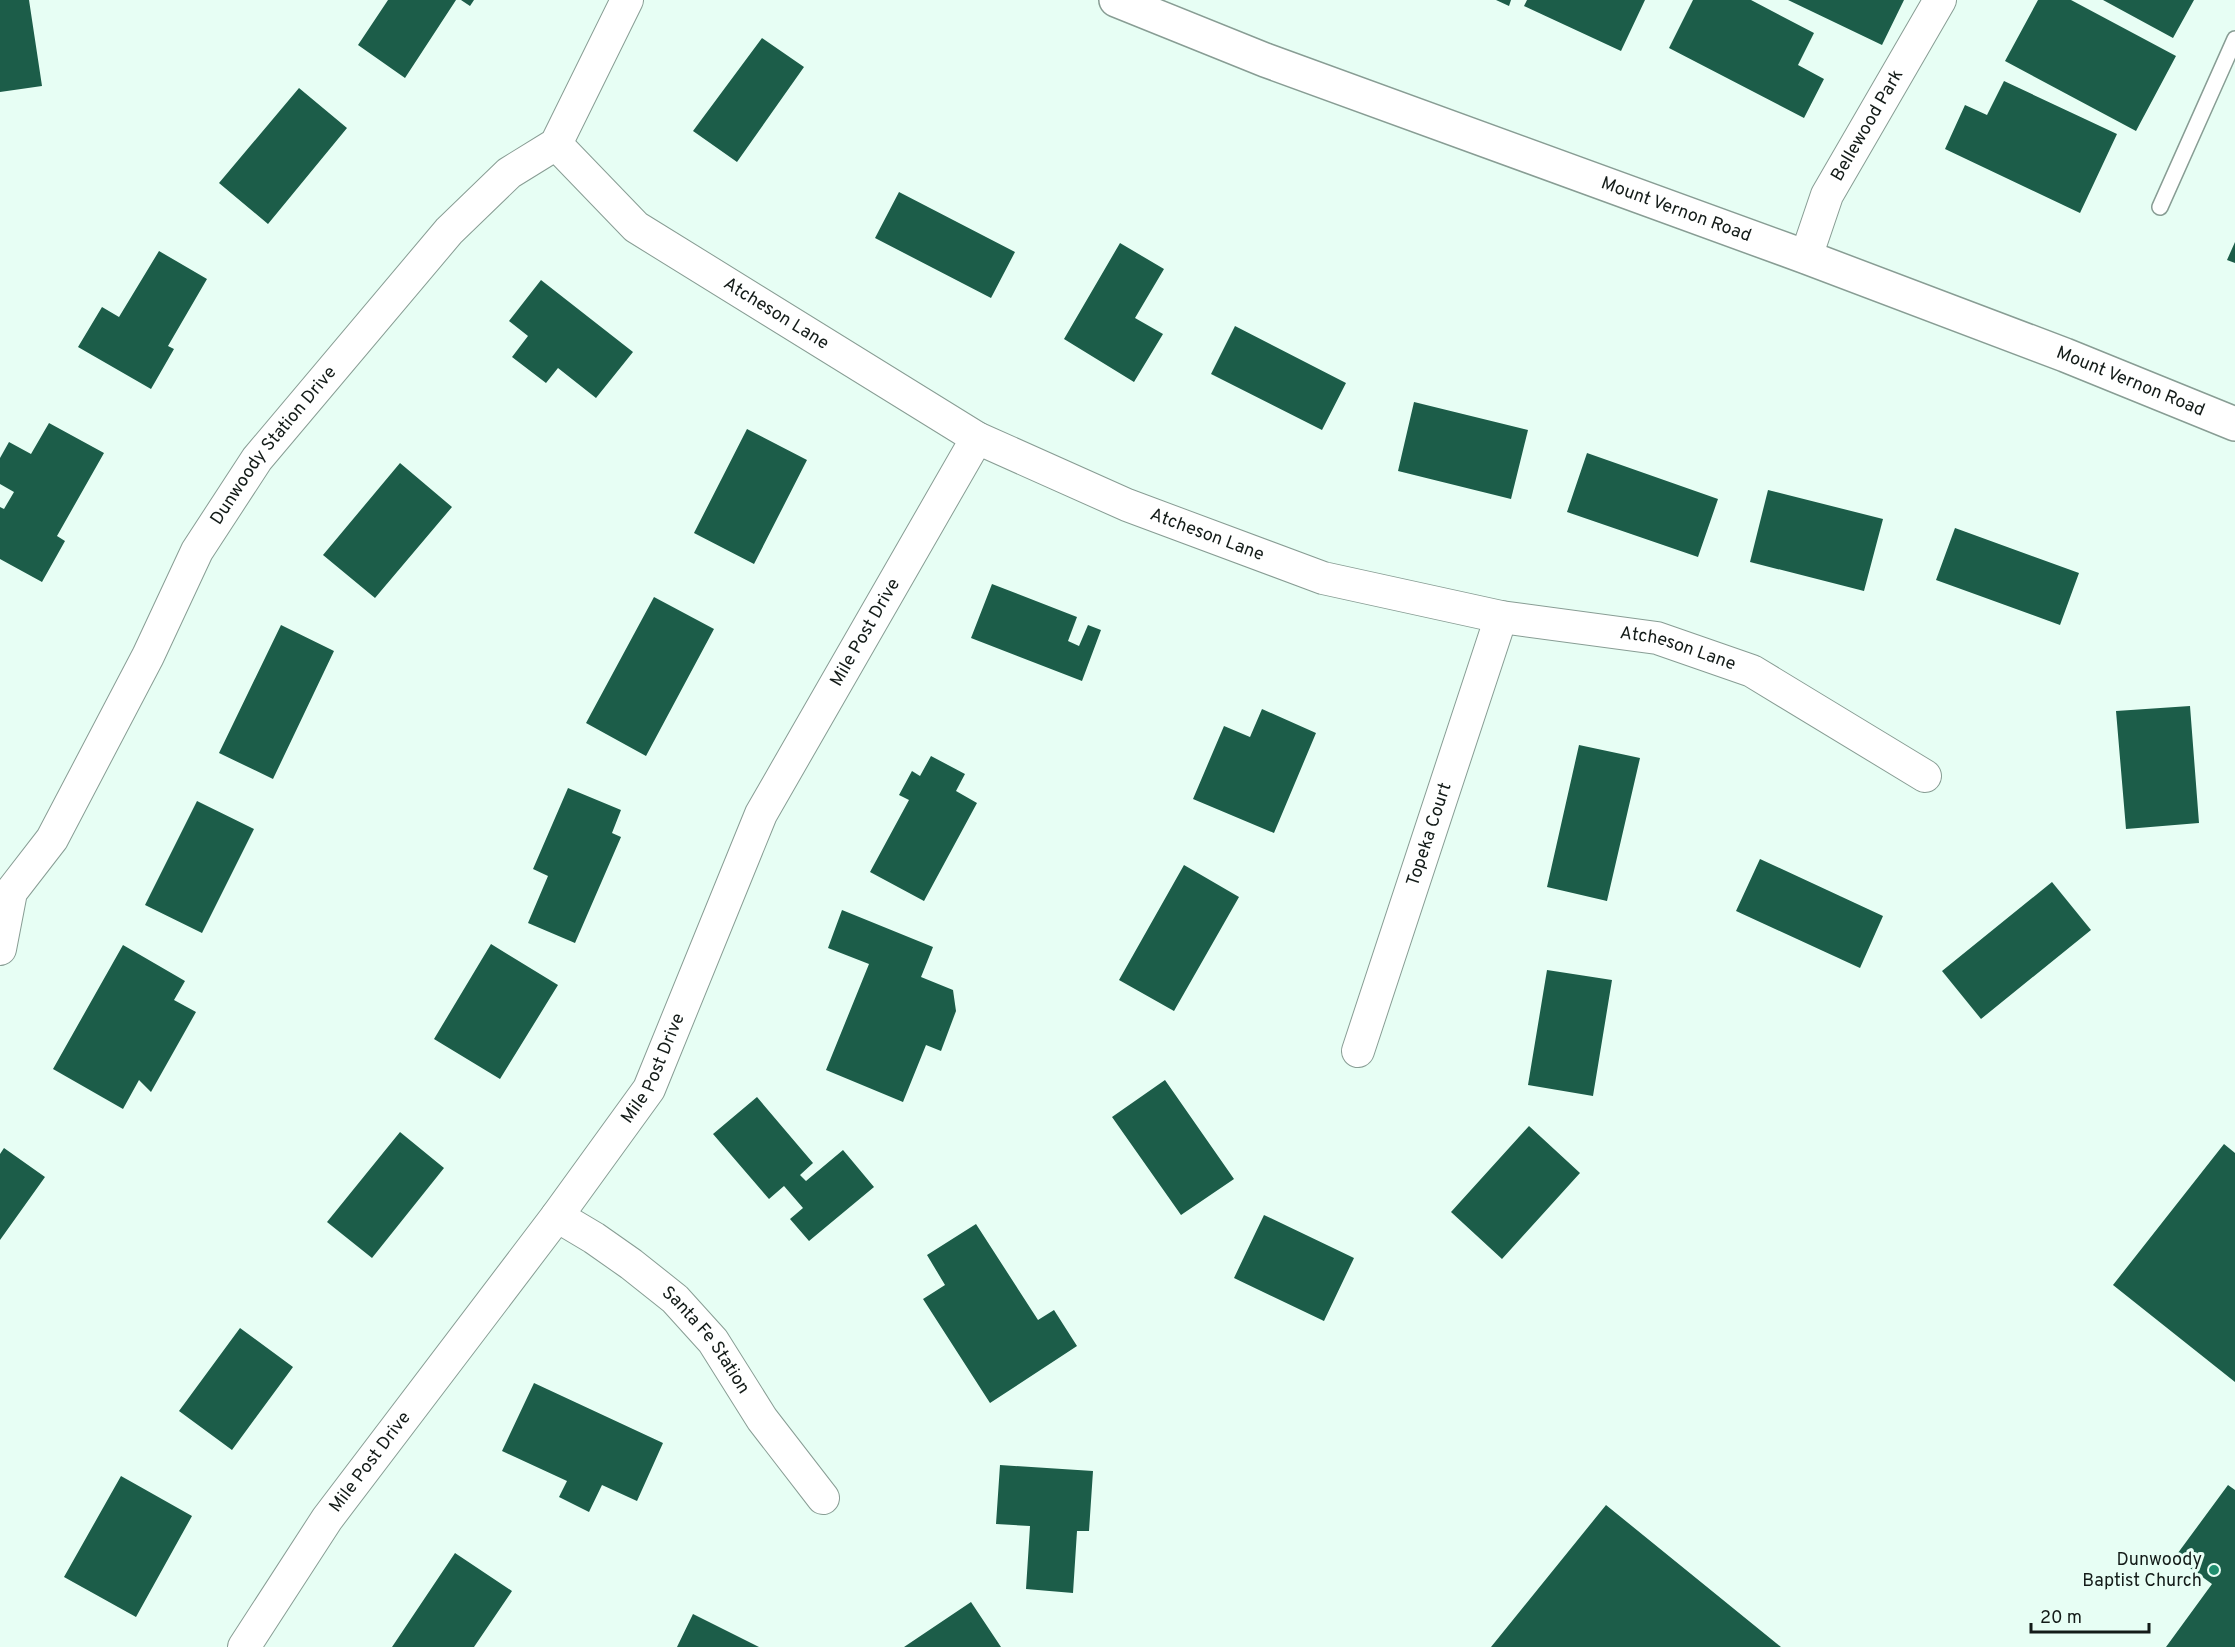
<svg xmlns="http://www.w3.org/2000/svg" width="2235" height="1647" font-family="Overpass,sans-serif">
<rect width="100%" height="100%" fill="#e7fef4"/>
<path fill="#1c5d49" d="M0 0H29L42 86 0 92Z
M388 0H456L405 78 358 45Z
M461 0H474L470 6Z
M1496 0H1511L1509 6Z
M1527 0H1645L1621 51 1524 6Z
M1693 0H1751L1814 33 1798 65 1824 79 1804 118 1669 48Z
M1788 0H1904L1882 45Z
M2038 0H2071L2176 56 2136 131 2005 61Z
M2103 0H2194L2173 38Z
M762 38 804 67 737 162 693 131Z
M2004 81 2117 134 2080 213 1945 149 1965 105 1987 115Z
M299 88 347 128 268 224 219 183Z
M899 192 1015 252 991 298 875 238Z
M2235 242V263L2227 260Z
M1120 243 1164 269 1135 318 1163 334 1134 382 1064 339Z
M159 251 207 279 168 346 174 349 151 389 78 347 102 307 119 317Z
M541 280 633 352 596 398 558 368 546 383 512 357 528 336 509 321Z
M1235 326 1346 383 1322 430 1211 374Z
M1414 402 1528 430 1511 499 1398 471Z
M49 423 104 453 57 536 65 541 42 582 0 559V507L4 509 14 492 0 484V458L9 442 31 454Z
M747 429 807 460 754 564 694 533Z
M1587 453 1718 499 1698 557 1567 512Z
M400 463 452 507 375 598 323 555Z
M1768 490 1883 519 1864 591 1750 562Z
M1955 528 2079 573 2060 625 1936 580Z
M992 584 1077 617 1068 641 1079 646 1088 625 1101 630 1082 681 971 638Z
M654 597 714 629 646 756 586 723Z
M281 625 334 651 273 779 219 753Z
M2190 706 2199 823 2126 829 2116 711Z
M1262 709 1316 733 1274 833 1193 799 1224 726 1250 737Z
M1579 745 1640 758 1607 901 1547 887Z
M931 756 965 774 956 791 977 803 924 901 870 872 909 800 899 795 912 771 920 776Z
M568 788 621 810 612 833 621 837 575 943 528 923 548 876 533 869Z
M197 801 254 829 202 933 145 905Z
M1760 859 1883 916 1860 968 1736 911Z
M1184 865 1239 897 1174 1011 1119 980Z
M2052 882 2091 930 1981 1019 1942 971Z
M842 910 933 947 921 977 953 990 956 1011 941 1051 926 1045 903 1102 826 1070 869 964 828 948Z
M491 944 558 985 500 1079 434 1039Z
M123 945 185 981 174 1000 196 1012 151 1092 139 1080 123 1109 53 1069Z
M1547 970 1612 980 1593 1096 1528 1085Z
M1165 1080 1234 1179 1181 1215 1112 1117Z
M757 1097 813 1163 800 1175 806 1181 843 1150 874 1187 809 1241 790 1219 803 1208 784 1186 769 1199 713 1134Z
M1529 1126 1580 1173 1502 1259 1451 1212Z
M400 1132 444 1168 372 1258 327 1222Z
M2224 1144 2235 1153V1382L2113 1285Z
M4 1148 45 1177 0 1240V1154Z
M1264 1215 1354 1258 1324 1321 1234 1278Z
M976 1224 1038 1320 1054 1310 1077 1346 990 1403 923 1299 945 1285 927 1255Z
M240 1328 293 1367 232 1450 179 1411Z
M534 1383 663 1443 637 1501 602 1485 589 1512 559 1497 567 1481 502 1451Z
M1000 1465 1093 1471 1089 1531H1077L1073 1593 1026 1589 1030 1526 996 1524Z
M121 1476 192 1516 136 1617 64 1577Z
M2228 1485 2235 1490V1647H2166L2212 1584 2175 1557Z
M1606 1505 1781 1647H1491Z
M455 1553 512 1591 474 1647H392Z
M971 1602 1001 1647H904Z
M693 1614 759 1647H677Z"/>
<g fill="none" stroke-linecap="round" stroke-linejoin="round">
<g stroke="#889d94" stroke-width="18">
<path id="service" d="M2160 207 2235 39"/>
</g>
<g stroke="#889d94" stroke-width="34">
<g id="minor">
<path id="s1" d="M556 144 636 227 977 438 1127 505 1323 578 1501 617 1657 638 1752 671 1925 776"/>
<path id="s2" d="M1806 257 1827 195 1940 0"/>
<path id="s3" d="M0 949 11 892 52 839 148 656 197 551 257 459 449 231 509 173 556 144 627 0"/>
<path id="s4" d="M1358 1051 1501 617"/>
<path id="s5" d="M557 1216 594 1238 631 1264 675 1299 713 1341 762 1419 823 1498"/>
<path id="s6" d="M244 1647 327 1519 557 1216 649 1089 761 814 977 438"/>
</g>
</g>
<g stroke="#889d94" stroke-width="36">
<g id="tertiary">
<path id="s7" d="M1116 0 1265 60 1806 257 2065 355 2235 424"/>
</g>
</g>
<use href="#service" stroke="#fff" stroke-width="15"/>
<use href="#minor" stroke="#fff" stroke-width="32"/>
<use href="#tertiary" stroke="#fff" stroke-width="33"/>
</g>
<circle fill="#1f8e6e" stroke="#e7fef4" stroke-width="2" cx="2214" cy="1570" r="6"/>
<g text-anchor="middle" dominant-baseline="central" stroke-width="6" stroke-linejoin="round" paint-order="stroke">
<g font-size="18" fill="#131b18" stroke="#e7fef4">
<text stroke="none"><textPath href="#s2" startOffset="146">Bellewood Park</textPath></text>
<text stroke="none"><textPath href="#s7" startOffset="598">Mount Vernon Road</textPath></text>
<text stroke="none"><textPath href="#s1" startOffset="280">Atcheson Lane</textPath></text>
<text stroke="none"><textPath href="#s7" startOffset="1084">Mount Vernon Road</textPath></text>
<text stroke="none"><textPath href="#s3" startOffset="578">Dunwoody Station Drive</textPath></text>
<text stroke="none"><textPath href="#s1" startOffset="766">Atcheson Lane</textPath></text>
<text stroke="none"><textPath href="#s6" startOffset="1196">Mile Post Drive</textPath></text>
<text stroke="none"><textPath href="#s1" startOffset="1252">Atcheson Lane</textPath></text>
<text stroke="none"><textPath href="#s4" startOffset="228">Topeka Court</textPath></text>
<text stroke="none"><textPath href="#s6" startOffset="710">Mile Post Drive</textPath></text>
<text stroke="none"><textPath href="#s5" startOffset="196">Santa Fe Station</textPath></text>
<text stroke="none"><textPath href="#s6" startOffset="224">Mile Post Drive</textPath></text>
</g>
<g font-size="18" fill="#131b18" stroke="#e7fef4" text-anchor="end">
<text x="2202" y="1560">Dunwoody<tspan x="2202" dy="21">Baptist Church</tspan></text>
</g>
</g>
<path d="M2031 1623v9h118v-9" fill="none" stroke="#131b18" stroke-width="3"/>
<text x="2040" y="1623" font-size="18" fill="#131b18" stroke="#e7fef4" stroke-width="4.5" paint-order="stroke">20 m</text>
</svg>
